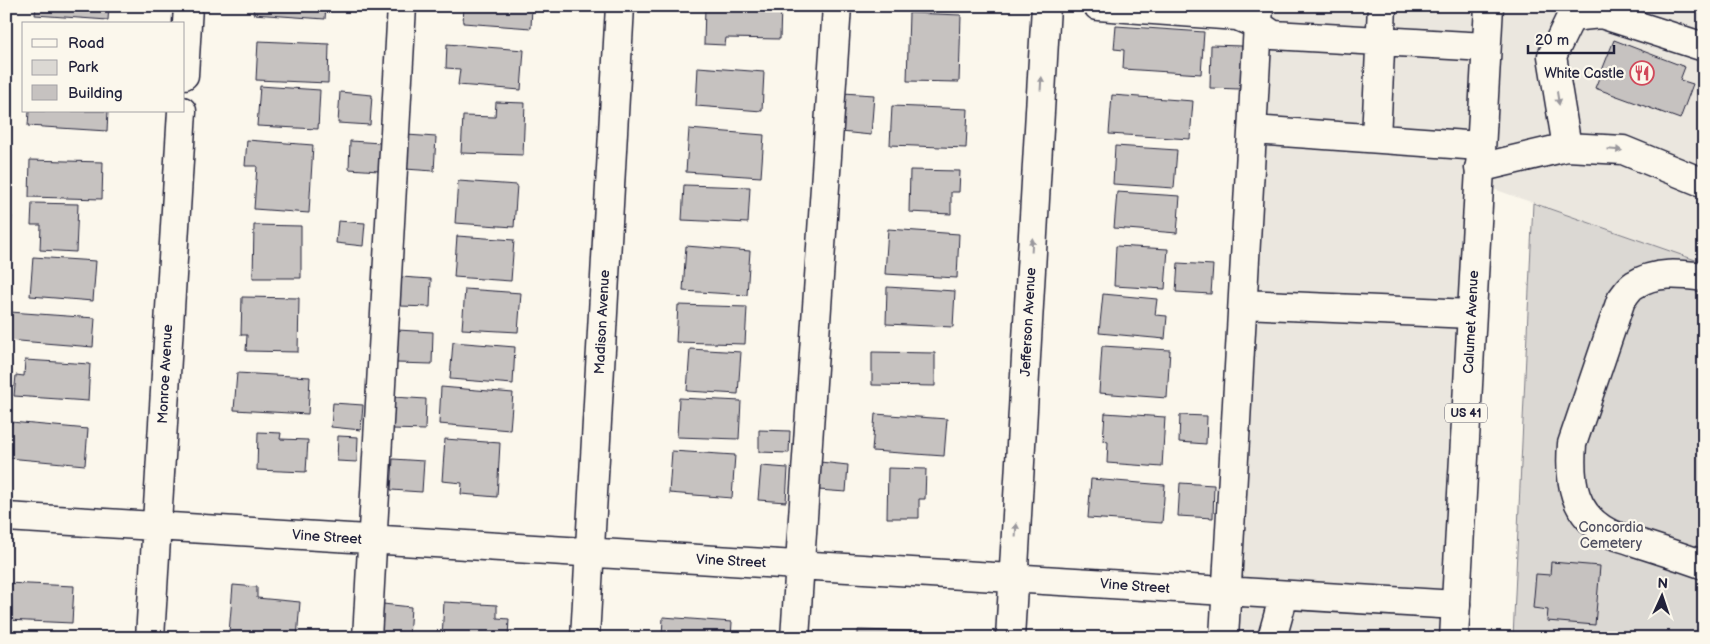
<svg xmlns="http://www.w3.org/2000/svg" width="1710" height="644" font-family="'Balsamiq Sans',sans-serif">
<rect width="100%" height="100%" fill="#fbf7ec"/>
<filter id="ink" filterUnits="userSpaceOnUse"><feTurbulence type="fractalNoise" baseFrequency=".02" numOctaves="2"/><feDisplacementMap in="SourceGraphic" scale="10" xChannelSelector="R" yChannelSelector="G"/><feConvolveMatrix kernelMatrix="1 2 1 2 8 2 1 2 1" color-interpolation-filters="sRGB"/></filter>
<g filter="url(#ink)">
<path fill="#ebe7df" d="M1268 6H1482L1449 638H1234Z
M1499 6H1704V263L1488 187Z"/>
<path fill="#dbd8d3" stroke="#7e7d87" d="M1533 203 1704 263V638H1513Z"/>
<path fill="#c6c2c0" stroke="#22223b" d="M36 6H109L108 20 35 15Z
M254 6H326L325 19 253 14Z
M464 6H532L531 28 463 23Z
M705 6H781L780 39 726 38 725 45 704 44Z
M909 13 961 15 959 82 907 81Z
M1116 26 1204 32 1201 74 1123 69 1124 50 1114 49Z
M1614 40 1685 67 1680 80 1693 84 1680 119 1595 88Z
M258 41 329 44 328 83 256 80Z
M447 44 524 50 521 90 458 85 460 69 446 68Z
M1211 45 1242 46 1240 89 1210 88Z
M698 67 764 72 762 111 696 106Z
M260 86 320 90 318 129 257 126Z
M340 92 372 95 370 125 338 123Z
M843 93 874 95 871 135 841 132Z
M1112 95 1193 101 1190 139 1109 134Z
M6 101 12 102 9 145 6 144Z
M496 102 525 103 523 155 461 153 463 116 495 117Z
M892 106 968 109 966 148 890 145Z
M29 111H108L107 131 28 126Z
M689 129 764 135 761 177 686 172Z
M407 135 436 137 434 171 405 169Z
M247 140 313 145 309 213 254 209 257 166H245Z
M350 141 381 143 379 171 349 169Z
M1115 146 1177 150 1174 188 1113 184Z
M30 160 103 162 102 199 29 197Z
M910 170 960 171 959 192H951V214L909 212Z
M458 181 517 185 514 227 455 223Z
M684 185 750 187 748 223 682 220Z
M1117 192 1180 196 1177 233 1114 228Z
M32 203 78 204 76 252 40 250 41 225H31Z
M6 216H12L10 248H6Z
M338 221 365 223 363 246 336 243Z
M254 225 301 226V278H253Z
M888 229 959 234 957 278 885 274Z
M457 236 514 240 511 281 454 277Z
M686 246 750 251 747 295 683 291Z
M1116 246 1168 249 1165 289 1114 286Z
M33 257 96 261 93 301 30 296Z
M1178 263 1213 265 1211 294 1176 292Z
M401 277 431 279 430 307 400 306Z
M887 287 955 291 953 327 886 324Z
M465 289 521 293 518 332 462 329Z
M1103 294 1157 299 1155 315 1167 316 1165 339 1099 333Z
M242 297 299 298 298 352 246 351 247 335H241Z
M678 305 747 307 745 344 676 342Z
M10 312 95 318 93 347 7 340Z
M397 330 433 332 432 364 396 363Z
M453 342 515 347 513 384 450 379Z
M1102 346 1170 350 1167 398 1099 393Z
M690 349 741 352 738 394 687 391Z
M872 352 935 353V386L872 385Z
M25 360 90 364 88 401 14 396 16 375 24 376Z
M237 373 310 377 308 414 234 410Z
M441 387 513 393 510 430 439 424Z
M393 397 426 399 425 430 392 429Z
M679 398 741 401 739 439 677 437Z
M333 403 363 405 361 430 331 427Z
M1105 413 1165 417 1162 467 1107 463 1108 442 1103 441Z
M875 414 947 419 944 456 872 451Z
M1180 415 1207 416 1206 444 1179 442Z
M11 422 88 429 85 465 8 458Z
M759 430 790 431 789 453 759 452Z
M258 432 281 433 280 439 308 440 306 472 257 470Z
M338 436 358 437 357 462 337 461Z
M445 439 500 443 497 497 461 494 462 483 442 481Z
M672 451 735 455 732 498 669 493Z
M393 459 424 461 422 492 391 490Z
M820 462 848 465 846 492 818 490Z
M761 466 788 468 786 502 758 500Z
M888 468 926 469 925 499H919V518H887Z
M1091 479 1165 485 1162 523 1088 518Z
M1180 483 1214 485 1213 518 1178 516Z
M1551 562 1600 566 1595 625 1547 621 1548 610 1533 608 1536 574 1550 575Z
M6 583 74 586 72 623 6 620Z
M233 585 257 587V598L300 602 297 638 229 633Z
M444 602 497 605V618L509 619 508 638H442Z
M383 604 411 607 409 638 380 636Z
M663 617 732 622 731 638H662Z
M858 630 932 632V638H858Z
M749 633 780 635V638H748Z"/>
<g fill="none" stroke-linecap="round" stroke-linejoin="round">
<g stroke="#22223b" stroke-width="31">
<path id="minor" d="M1098 6 1237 16 1258 25 1273 35 1486 47
M184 75 188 6
M1253 130 1480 146
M1376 138 1382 6
M1567 147 1552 56 1571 17 1601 14 1704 47
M1479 168 1567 147 1623 150 1704 183
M1704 277C1681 274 1655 271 1634 285 1629 288 1625 295 1621 300L1572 444C1569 481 1573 515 1609 533 1618 537 1629 539 1638 543 1660 550 1682 557 1704 565
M1243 304 1471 314
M6 517 1456 605
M150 638 182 111
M367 638 402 6
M585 638 620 6
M795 638 837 6
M1010 638 1046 6
M1224 638 1259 6
M1272 638 1284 595"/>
</g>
<g stroke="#22223b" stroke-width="31">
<path id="major" d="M1454 638 1489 6"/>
</g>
<use href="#minor" stroke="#fbf7ec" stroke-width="28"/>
<use href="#major" stroke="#fbf7ec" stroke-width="28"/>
</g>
<defs><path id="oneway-solid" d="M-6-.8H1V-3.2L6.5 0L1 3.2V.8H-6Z" transform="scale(1.25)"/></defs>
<g fill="#99979c">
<use href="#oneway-solid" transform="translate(1041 83) rotate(-87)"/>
<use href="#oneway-solid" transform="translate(1558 98) rotate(81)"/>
<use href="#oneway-solid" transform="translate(1615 150) rotate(5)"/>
<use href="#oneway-solid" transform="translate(1032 245) rotate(-87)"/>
<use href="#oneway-solid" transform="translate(1016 530) rotate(-87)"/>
</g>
</g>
<defs>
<g id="restaurant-ring" transform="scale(1.25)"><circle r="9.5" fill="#fbf7ec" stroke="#d1495b" stroke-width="1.5"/><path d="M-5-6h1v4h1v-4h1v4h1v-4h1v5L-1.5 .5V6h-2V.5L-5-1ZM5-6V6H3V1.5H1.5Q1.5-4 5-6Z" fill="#d1495b"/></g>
</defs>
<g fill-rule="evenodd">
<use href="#restaurant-ring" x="1642" y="73"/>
</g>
<g text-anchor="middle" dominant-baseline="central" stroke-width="4.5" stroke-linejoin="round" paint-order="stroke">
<rect fill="#fbf7ec" stroke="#636270" stroke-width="1" x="1445" y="403.5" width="42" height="19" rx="4"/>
<g font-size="12" font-weight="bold" fill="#22223b">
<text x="1466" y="413">US 41</text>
</g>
<g font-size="14" fill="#22223b" stroke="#fbf7ec" text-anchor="end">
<text x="1624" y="73">White Castle</text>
</g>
<g font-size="14" fill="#22223b" stroke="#fbf7ec">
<text transform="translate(602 322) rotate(-87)">Madison Avenue</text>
<text transform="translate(1028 322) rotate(-87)">Jefferson Avenue</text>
<text transform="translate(1471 322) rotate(-87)">Calumet Avenue</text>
<text transform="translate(165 374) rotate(-87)">Monroe Avenue</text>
<text transform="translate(327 537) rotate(4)">Vine Street</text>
<text transform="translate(731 561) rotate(3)">Vine Street</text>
<text transform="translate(1135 586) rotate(4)">Vine Street</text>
</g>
<g font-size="14" fill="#505061" stroke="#fbf7ec">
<text x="1611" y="527">Concordia<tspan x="1611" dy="16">Cemetery</tspan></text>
</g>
</g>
<rect width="1710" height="644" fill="none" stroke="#fbf7ec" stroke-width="25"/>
<rect x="12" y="12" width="1685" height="619" fill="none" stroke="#22223b" stroke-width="2" filter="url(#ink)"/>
<rect x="22" y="22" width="162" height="90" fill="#fbf7ec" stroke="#a4a2a5"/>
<rect x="32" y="39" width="25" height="8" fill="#fbf7ec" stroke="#a4a2a5"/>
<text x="68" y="48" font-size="15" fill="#22223b">Road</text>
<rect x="32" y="60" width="25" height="15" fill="#dbd8d3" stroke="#a4a2a5"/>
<text x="68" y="72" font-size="15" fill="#22223b">Park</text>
<rect x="32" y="85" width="25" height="15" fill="#c6c2c0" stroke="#a4a2a5"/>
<text x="68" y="98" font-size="15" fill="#22223b">Building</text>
<g transform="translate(1662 596) rotate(3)" stroke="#fbf7ec" stroke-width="4" paint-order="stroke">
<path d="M0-4L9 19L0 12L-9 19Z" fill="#22223b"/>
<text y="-8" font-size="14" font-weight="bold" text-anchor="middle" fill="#22223b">N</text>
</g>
<path d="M1528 45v8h86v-8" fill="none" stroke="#22223b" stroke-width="2.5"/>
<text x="1535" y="45" font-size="15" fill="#22223b" stroke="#fbf7ec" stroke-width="4" paint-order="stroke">20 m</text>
</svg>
